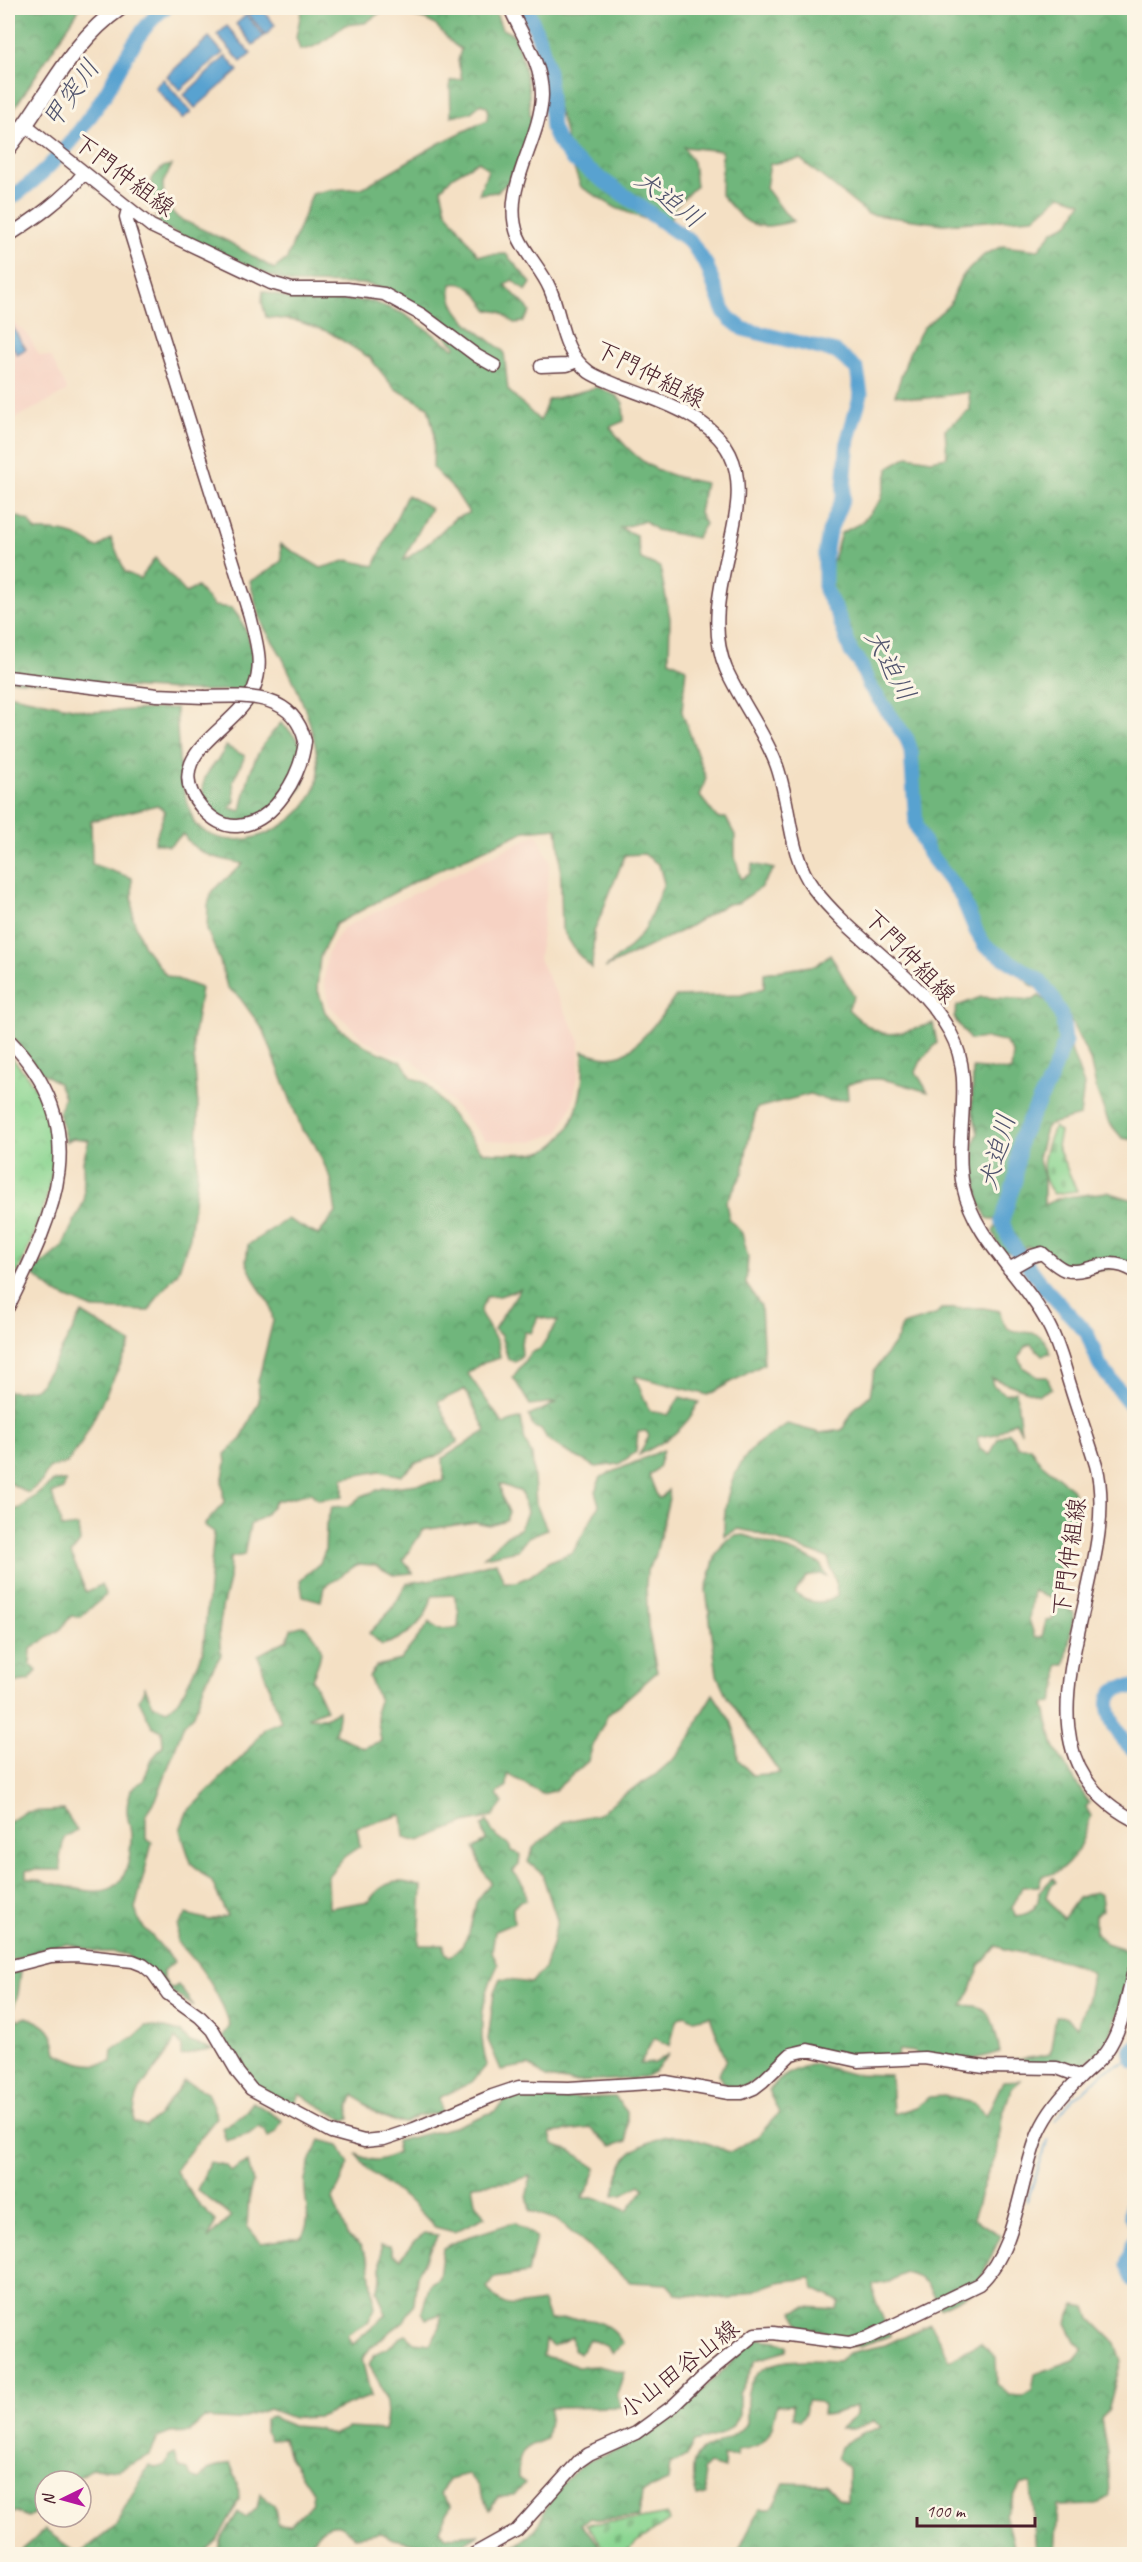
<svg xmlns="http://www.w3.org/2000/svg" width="1142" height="2562" font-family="Caveat,'Klee One',sans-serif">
<defs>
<pattern id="forest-crowns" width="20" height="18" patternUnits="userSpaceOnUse" patternTransform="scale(1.5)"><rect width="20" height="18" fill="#6fb67b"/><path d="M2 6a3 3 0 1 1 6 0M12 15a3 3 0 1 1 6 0" fill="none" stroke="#5d9365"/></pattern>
<pattern id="cemetery-stones" width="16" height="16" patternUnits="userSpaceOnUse" patternTransform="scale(1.5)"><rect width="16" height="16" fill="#8ad591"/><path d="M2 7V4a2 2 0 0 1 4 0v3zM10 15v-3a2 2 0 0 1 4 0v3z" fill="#79b67d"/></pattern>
<pattern id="park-crowns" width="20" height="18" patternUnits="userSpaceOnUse" patternTransform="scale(1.5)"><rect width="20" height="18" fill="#8ad591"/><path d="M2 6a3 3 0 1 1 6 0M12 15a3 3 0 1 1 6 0" fill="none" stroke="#79b67d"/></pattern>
</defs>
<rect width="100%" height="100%" fill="#fcf5e5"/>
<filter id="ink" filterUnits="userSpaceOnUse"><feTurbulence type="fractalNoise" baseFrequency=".0167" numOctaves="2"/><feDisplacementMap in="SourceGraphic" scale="12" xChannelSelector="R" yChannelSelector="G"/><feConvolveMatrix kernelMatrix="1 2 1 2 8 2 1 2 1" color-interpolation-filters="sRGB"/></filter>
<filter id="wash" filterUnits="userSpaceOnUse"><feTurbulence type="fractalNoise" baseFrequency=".008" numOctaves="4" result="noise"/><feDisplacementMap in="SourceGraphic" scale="24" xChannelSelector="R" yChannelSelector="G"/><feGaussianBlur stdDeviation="1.35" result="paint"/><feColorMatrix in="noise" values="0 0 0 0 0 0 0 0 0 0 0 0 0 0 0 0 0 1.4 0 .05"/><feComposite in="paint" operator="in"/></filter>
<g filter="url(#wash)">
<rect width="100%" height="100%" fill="#f4e0c4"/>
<path fill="#f6d2c3" d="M8 317 28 335 39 355 51 357 67 389 66 392 8 422Z
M537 834 550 861 539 959 580 1041 579 1072 572 1106 559 1132 533 1142 486 1140 413 1060 389 1053 363 1039 329 1005 324 981 327 954 343 928Z"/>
<path fill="url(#forest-crowns)" stroke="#5c6a53" stroke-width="1.5" d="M8 8H80L8 118Z
M302 8H387L365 23 345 25 324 41 311 48 300 50 296 37Z
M403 8H494L502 29 514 35 522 58 529 91 530 115 537 125 508 182 497 192 479 194 488 170 479 161 453 176 441 189 446 210 478 255 506 254 531 283 526 291 512 280 505 285 527 307 530 312 523 322 514 323 501 312 488 310C479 296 470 280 451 284 446 315 484 334 504 352L508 390 540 421 548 400 598 387 617 396 623 403 624 421 610 427C640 467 657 473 705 483L699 513 705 524 696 538 656 530 645 521 620 528 636 535 641 559 660 567 670 618 669 660 686 668 682 712 706 778 700 796 717 818H726L735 835V857L741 879 750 874 753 864 774 869 760 888 738 903 726 904 685 929 605 968 628 949 645 929 664 883 659 865 644 854 625 855 594 932 592 968 577 953 562 929 560 853 557 828 525 831 423 877 336 924 320 957 317 987 325 1012 339 1028 369 1048 402 1062 412 1078 426 1083 482 1152C496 1153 535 1156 546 1150 579 1132 585 1083 583 1051 595 1055 607 1059 620 1055 635 1051 666 1011 675 997L741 995 764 988V973L817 965 830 954 854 996 848 1009C882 1043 890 1036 933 1023L937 1043 921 1061 916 1072 928 1092C893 1083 883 1072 847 1085L848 1099 829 1101 810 1094 757 1108 748 1142 743 1173 726 1202 729 1219 742 1233 748 1257 746 1284 761 1306 764 1364 708 1395 635 1376 649 1410 668 1415 680 1397 699 1402C686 1430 665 1442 639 1455L649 1436 646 1431 638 1432 636 1452 619 1464 596 1467 565 1451 547 1439 542 1430 533 1427 529 1416 558 1402 530 1405 513 1377 530 1353 540 1349 558 1321 538 1317 531 1333 525 1332 521 1342 522 1355 515 1362 508 1359 501 1336 494 1329 520 1289 500 1296 486 1297 480 1312 498 1344 500 1358 480 1364 468 1374 503 1424 521 1418 525 1441 532 1455 536 1504 547 1529 528 1537 518 1550 484 1557 507 1535 520 1529 527 1512 521 1492 500 1484 502 1497 509 1512 506 1520 489 1525 475 1522 423 1530 403 1560 413 1573 393 1575 375 1565 358 1564 324 1587 321 1601 303 1596 300 1580 320 1563 325 1551 326 1524 332 1507 349 1506 362 1496 383 1488 444 1481 443 1458 486 1431 465 1389 438 1402 458 1442 437 1456 416 1463 401 1476 380 1471 343 1478V1497L318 1500 311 1493 276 1501 265 1515 250 1525 244 1555 230 1558 229 1580 222 1608 219 1633 221 1655 206 1680 194 1714 184 1724 157 1798 146 1815V1839L152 1843 135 1909 140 1923 175 1962 163 1971V1978L171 1989 178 1985 194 2006 153 1981 127 1955 114 1952H100L68 1944 48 1947 8 1962V1823L25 1812 64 1810 77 1830 64 1838 60 1858 61 1870H27V1878C81 1886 130 1919 131 1836 131 1826 126 1817 127 1808 127 1802 130 1795 131 1789L143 1781 152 1759 163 1746 162 1731 152 1726 139 1700 145 1687 153 1705 167 1710 180 1699 203 1652 214 1532 204 1525 224 1503 222 1482 226 1463 225 1454 241 1439 259 1401 258 1381 273 1321 270 1304 257 1285 246 1262 248 1245 287 1219 318 1235 336 1213 331 1179 314 1143 302 1130 264 1031 240 998 227 987 220 961 207 930 208 905 212 891 243 864C218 858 198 857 183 834L169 846 154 843 165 811 157 805 91 821 92 864 132 878 133 918 144 947 166 975 201 988 193 1041 198 1107 197 1177 190 1237 178 1272 158 1296 149 1311 93 1309 56 1293 31 1273 62 1247 84 1201 83 1161 89 1140 73 1138 66 1142 59 1112 64 1097 58 1083 39 1071 8 1032V694L91 712 176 708C178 743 178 778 190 811 192 815 193 821 195 824 197 827 203 830 206 832 244 857 316 819 318 774 319 737 300 693 284 661 278 648 269 637 263 625 257 612 254 595 250 581L272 569 282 560 280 544 321 568 348 560 374 566 407 495 431 508 403 561 430 542 455 518 469 513 455 491 433 468 434 432 428 407 394 388 370 358 329 332 297 321 266 317 262 302 263 291 291 299 371 301 402 313 454 348 456 346 411 303 394 292 366 284 292 283 271 276 161 226 156 217 151 179 163 167 172 165 163 183 164 203 178 218 229 242 274 269 287 259 312 194 329 190 362 188 438 144 487 120 488 108 481 104 470 113 451 116 450 81 462 79 458 61 461 49C448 43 444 31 432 23 419 15 417 23 403 8Z
M520 8H943L960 19 973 8H1134V1140L1122 1138 1108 1121 1097 1092 1090 1060 1061 1001 1031 985 997 956 940 872 928 860 915 811 917 768 903 736 887 714 871 698 862 659 839 632 827 601 829 573 841 533 861 523 881 500 889 467 908 456 931 460 947 457 945 429 970 410 969 392 921 399 895 395 909 353 923 328 950 304 961 277 984 255 1002 246 1038 250 1053 231 1069 223 1082 202 1061 195 1034 218 943 224 868 214 800 159 770 164 766 188 784 212 794 221C752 232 748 226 721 195L722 151 684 147 693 162 696 186 675 206 671 219 676 231 616 208 581 187 571 161 563 125 544 63Z
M8 513 29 521 36 531C59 530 78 533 97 548L111 538 125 572 140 579 155 558 186 593 197 587 214 606 232 608C251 631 258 661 249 690L194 691 8 680Z
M281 723C287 729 295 735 300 743 337 816 196 855 203 785 205 770 221 760 226 746L245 756 233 781 235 801 230 808 241 811C249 772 253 752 281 723Z
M1039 996 1055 1006 1084 1085 1080 1116 1047 1125 1038 1157 1044 1177V1205L1059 1198 1107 1192 1134 1200V1275L1121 1267 1080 1273 1040 1257 1028 1246 1014 1254 1001 1251 993 1231 1000 1221 987 1218 980 1203 973 1166 974 1143 978 1133 972 1110 973 1068 1011 1071 1013 1053 1005 1042 985 1038 970 1040 954 1018 957 1006 981 997 1033 1000Z
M983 1308 1000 1311C1005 1345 1031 1323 1044 1340 1047 1343 1049 1349 1050 1353L1042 1355 1031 1344 1025 1346 1019 1357 1024 1368 1038 1377H1047L1052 1388 1039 1395 991 1378 993 1385 1006 1394 1016 1391 1021 1432 1015 1421 997 1434 977 1437 980 1449 990 1455 998 1438 1009 1432 1018 1447H1030L1039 1461 1072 1489 1078 1501 1079 1512 1068 1533 1053 1598 1044 1596 1033 1590 1029 1619 1035 1638 1042 1637 1046 1621 1052 1620 1060 1603 1074 1613 1065 1665H1058V1684L1052 1702 1044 1704 1054 1747 1089 1803 1086 1807 1091 1816C1083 1841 1072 1874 1042 1876L1039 1886 1022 1887 1012 1908 1016 1916C1032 1914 1039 1907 1039 1892L1053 1878 1056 1882 1049 1888 1046 1897 1063 1919 1078 1898 1095 1892 1101 1895 1103 1910 1095 1915V1933L1106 1943 1122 1948 1129 1954 1132 1963 1127 1985 1107 2045 1084 2064H984C1006 2058 1028 2060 1050 2054L1056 2016C1067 2015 1070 2020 1077 2027L1088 1998 1092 1973C1061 1953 1029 1959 996 1946L980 1965 971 1989 962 2006C994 2001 994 2027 1000 2052L950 2066 922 2061 914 2052 899 2050 895 2064C869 2061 822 2048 798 2057 774 2065 757 2085 732 2089L725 2085 719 2074 726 2060 710 2016 694 2020 685 2015 676 2021 670 2046 654 2038 640 2064 655 2063 669 2054 654 2072 643 2078 573 2082 546 2078 529 2065 501 2070 488 2040 494 1993 500 1979 531 1983 544 1969 552 1944 557 1920 542 1874 528 1862 533 1848 563 1822 599 1814 621 1796 654 1776 678 1755 692 1735 699 1717 713 1694 731 1721 736 1736 738 1759 752 1775 780 1773 727 1697 717 1675 706 1589 716 1554 725 1541 734 1536 744 1535 805 1556 820 1564 827 1576 820 1574 806 1577 795 1593C808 1604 822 1605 837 1596L836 1583 828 1558 753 1532 738 1529 724 1536C723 1503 731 1468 756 1445 765 1437 777 1431 787 1424L820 1433 842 1430 854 1409 870 1395 874 1371 898 1338 902 1325 935 1315 941 1309Z
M82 1313 131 1343 82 1442 67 1463 49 1468 42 1481 28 1493 8 1482V1391L17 1392 37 1388 52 1367Z
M663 1450 658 1468 649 1475 658 1498 662 1497 668 1490 669 1498 655 1558 647 1570 646 1586 648 1627 657 1672 608 1715 594 1742 588 1761 554 1791 542 1794 508 1774 507 1786 497 1794 503 1803 492 1817 465 1823 419 1841 404 1837 402 1815 357 1827 360 1846 344 1857 328 1876 329 1908 369 1901C384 1880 398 1878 422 1887L419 1945H444L445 1952 450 1957 462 1946 469 1933 476 1902 491 1882 483 1871 474 1848 486 1841 482 1826 487 1821 493 1833 509 1845 511 1851 520 1854 519 1865 513 1871 524 1886 526 1900 520 1901 513 1908 514 1923 495 1931 492 1952 498 1965C481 1998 477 2030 487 2065L472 2082 439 2098 441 2113 417 2116 405 2123 393 2121 376 2113 354 2095 349 2106 350 2119 344 2120 299 2094 294 2105 256 2087 244 2076 223 2036 230 2026C219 1993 202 1965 177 1942L178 1926 187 1914 209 1920 227 1916 212 1882 191 1863 180 1830 187 1812 243 1756 265 1728 281 1721 258 1655 287 1640 291 1629 304 1625C327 1646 323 1652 312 1679L326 1709 307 1717 325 1718 339 1710 335 1734 363 1748 381 1741 376 1710 379 1701 369 1677 376 1666 400 1660 430 1622 438 1629 458 1628 459 1612 454 1595 432 1596C427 1622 407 1638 382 1645L369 1633 392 1609 407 1583 434 1579 496 1562 504 1582H516L530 1576 550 1561 573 1552 599 1505 595 1491 601 1477Z
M54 1481H66L63 1489 52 1494 62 1528 78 1526 80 1542 71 1554 86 1592 101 1585 106 1595 80 1617 71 1616 61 1629 31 1649 30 1664 37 1671 29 1680 13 1683 8 1697V1512L20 1508Z
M21 1971 18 1995 12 2012 18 2020 27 2017C47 2025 54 2031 57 2053 75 2063 92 2068 112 2062L113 2049 134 2037 146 2026 165 2028 180 2032 190 2042 213 2049 181 2056 182 2046 175 2039C161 2073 132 2079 134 2122L145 2126 158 2116 184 2081 207 2092 217 2117 175 2170 200 2206 216 2221 208 2239 231 2216 197 2190 210 2162 225 2165 231 2172 240 2165 248 2162 253 2182 249 2195 247 2226 261 2243 301 2237C314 2220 303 2200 305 2180 307 2165 314 2153 320 2140L339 2145 349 2164 333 2199 347 2235 360 2246 369 2262 375 2308 368 2322 347 2335 352 2345 386 2315 377 2290 381 2279V2245L390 2246 393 2255 401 2259 414 2241 425 2233 438 2235 417 2276 414 2303 404 2321 371 2347 362 2359 371 2396 318 2417 293 2418 269 2409 236 2420 204 2418 189 2432 170 2433 158 2438 150 2455 119 2470 92 2468 73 2481H45V2507L28 2517 18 2513 8 2514V1973Z
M815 2064 851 2074 891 2075 893 2114 915 2107 929 2097 944 2096 974 2103 986 2116 1003 2081 1021 2080 1011 2089 1002 2117 997 2155 987 2174 973 2219 1001 2235 975 2291 940 2308C930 2287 928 2278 905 2273L889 2282 873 2285 874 2296 890 2336 859 2346H832L824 2331 802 2328 793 2312 806 2307 836 2309 840 2302 814 2289 811 2278 778 2282 731 2299 676 2294 667 2284 630 2282 557 2220 530 2211 527 2195 530 2176 510 2182 472 2185 475 2202 485 2217 454 2232 435 2227 414 2205 368 2170 356 2154C373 2163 381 2161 398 2153L396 2141 454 2127 495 2111 505 2101 519 2095 534 2094 547 2099 615 2097 627 2112V2141L612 2146 602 2139 591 2128 550 2133 553 2145 571 2151 596 2168 591 2183 582 2198H597L627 2211 644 2189 640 2185 623 2194 614 2195C619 2167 623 2152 650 2142 656 2140 662 2136 668 2136 688 2133 712 2146 730 2152L757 2137 779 2113 768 2090C783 2076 794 2068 815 2064Z
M253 2102 282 2120 276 2131 268 2138 265 2130 258 2127 249 2134 226 2141 222 2128 243 2115Z
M515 2222 536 2237 528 2273 494 2278 487 2287C503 2313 517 2305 543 2302L549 2320C578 2318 607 2314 623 2344L612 2353 606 2346 589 2339 580 2354 573 2349 572 2337 553 2346 545 2340 543 2356 566 2361 577 2367 598 2366 624 2372 617 2395 621 2407 551 2408 546 2439C521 2449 518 2451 518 2478L525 2483 514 2496 498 2497 489 2510 478 2486 468 2474 449 2479 440 2494 451 2506 439 2530 446 2536 479 2534 453 2550 434 2554 418 2544 393 2539 382 2533 355 2537C350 2533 343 2526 338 2525 321 2522 311 2542 306 2554H217L222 2538 238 2512 246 2518 257 2508 260 2494 274 2505 278 2524 290 2525 311 2505 313 2493 289 2457 284 2439 269 2440 265 2432V2419L272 2417 292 2426 318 2428 333 2435 348 2428 384 2430C392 2406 382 2385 369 2365 376 2348 378 2354 390 2346 397 2342 398 2337 406 2335L414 2342 430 2344 440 2327 441 2314 426 2319 422 2312 430 2284 439 2277 443 2248 462 2239Z
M1075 2305 1087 2307 1091 2319 1115 2343 1121 2361 1108 2411 1101 2419 1107 2452 1109 2494 1097 2505 1058 2506 1055 2554H1036L1031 2484H1021L1005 2514 1015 2554H894C874 2542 821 2554 798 2554 777 2555 757 2555 737 2554L759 2509H771L784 2483 826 2484 838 2498 848 2502V2468L837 2458 840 2446 866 2431 881 2427 874 2421 853 2429H840L856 2415V2406C844 2409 835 2415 823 2415L824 2405 819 2402 807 2401 805 2413 800 2420 793 2418V2404L777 2405C771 2433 770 2447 737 2450L736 2456H723L725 2468 709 2464 703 2470 706 2495 697 2497C680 2435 716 2458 747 2423 747 2409 745 2393 752 2381 767 2353 814 2361 839 2361L848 2353 885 2345 930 2324 950 2360 980 2343 996 2357 997 2384 1009 2395 1022 2396 1032 2390 1035 2374 1074 2360 1083 2349 1075 2341 1066 2323Z
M762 2339 776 2341 788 2346 787 2351 756 2360 739 2394V2414L732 2427 723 2434 694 2442 686 2456 670 2465 668 2481 642 2492 639 2517 600 2520 590 2518 581 2524 598 2543 604 2554H501C513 2544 528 2539 537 2527 541 2522 542 2516 545 2510 555 2492 570 2474 587 2462 597 2456 610 2454 621 2448 672 2421 713 2382 752 2341Z
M175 2454 180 2468 188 2470 191 2477 199 2480 208 2470 230 2463 238 2483 239 2500 217 2541 202 2554H8H16L45 2530 79 2554 115 2526 149 2465 156 2468 166 2465 169 2457Z"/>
<path fill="url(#cemetery-stones)" stroke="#6a7a5e" stroke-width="1.5" d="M1054 1127 1060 1132 1057 1146 1077 1191 1054 1194C1036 1174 1044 1150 1054 1127Z
M667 2514 669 2521 640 2540 625 2554H609L586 2524 635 2520Z"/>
<path fill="url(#park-crowns)" stroke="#6a7a5e" stroke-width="1.5" d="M8 1053C22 1070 36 1085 45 1105 73 1162 30 1242 8 1295Z"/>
<path fill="#59a2d0" stroke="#52607e" stroke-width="1.5" d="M255 8H261L275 25 266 35 248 14Z
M246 15 264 36 253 45 236 24Z
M227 26 251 54 241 62 217 35Z
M209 37 223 53 180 90 167 76Z
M226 56 238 71 195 108 184 95Z
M163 79 191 112 182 119 155 87Z
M10 323 26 349 17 354 8 339V324Z"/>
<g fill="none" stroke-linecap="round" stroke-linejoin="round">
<path stroke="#59a2d0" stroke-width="2" d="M1055 2121 1074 2097 1083 2092 1104 2071 1132 2059
M1027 2201 1048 2140"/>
<path stroke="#59a2d0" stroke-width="15" d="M527 8 541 44 548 72 552 127 557 140 571 158 691 242 707 266 723 310 729 318 743 329 836 352 857 369 861 394 848 439 843 498 829 532 825 555V590L838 615 851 652 860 663 869 685 907 739 911 751 916 825 929 854 961 895 976 931 985 946 1039 980 1053 998 1063 1020 1065 1042 1050 1080 1020 1138 1015 1180 1002 1221 1009 1240 1044 1287 1087 1333 1100 1366 1134 1409
M8 200C48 174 82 131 107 91 122 64 140 26 165 8
M1134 1687C1089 1683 1113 1735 1134 1750
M1134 2048 1131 2051 1134 2062
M1134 2202 1132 2204 1131 2214 1134 2221
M1134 2241 1127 2265 1134 2281"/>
</g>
</g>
<g filter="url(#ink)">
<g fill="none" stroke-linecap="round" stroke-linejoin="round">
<g stroke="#643c42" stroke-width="15">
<path id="secondary" d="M510 8C522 36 542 63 542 95 541 142 500 189 518 236 526 255 542 270 550 289 563 319 560 350 589 372 598 378 608 381 617 385 656 400 710 415 730 454 759 512 695 595 726 669 740 700 762 729 775 761 792 803 786 851 814 889 854 941 918 974 950 1032 977 1080 953 1135 963 1186 975 1241 1024 1277 1049 1326 1059 1345 1064 1366 1070 1385 1078 1412 1088 1438 1096 1465 1126 1577 992 1747 1134 1820
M26 126 151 226 271 283 292 289H347L384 294 422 315 477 356 495 366
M128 209 126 217 129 228 250 616C256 641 264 664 254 688 238 729 156 755 202 808 211 818 223 827 237 826 275 823 301 775 305 741
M8 236C34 219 64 199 83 174
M541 366 567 365 577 361
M8 677 157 695 204 697
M8 1039C95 1128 56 1211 8 1307
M1009 1269 1032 1256 1042 1253C1049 1259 1057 1267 1065 1270 1090 1276 1103 1253 1134 1271
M8 1967 51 1956 76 1955 133 1961 143 1965 153 1973 168 1994 200 2017 213 2030 238 2073 251 2089 331 2132 364 2141 384 2139 414 2129 492 2096 519 2087 569 2088 666 2082 729 2093H742L754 2088 763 2081 791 2054 808 2050 858 2061 924 2058 984 2067 1057 2068 1081 2077
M474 2554 517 2530 579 2461 589 2454 636 2433 673 2406 703 2377 755 2334 773 2333 849 2343 867 2338 979 2284C1018 2249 1019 2179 1039 2132 1048 2112 1064 2093 1080 2078 1089 2069 1099 2062 1106 2052 1123 2028 1126 1999 1134 1971"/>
</g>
<g stroke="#643c42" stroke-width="18">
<path id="highway" d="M8 148C45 102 70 42 120 8"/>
</g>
<use href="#secondary" stroke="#fff" stroke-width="12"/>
<use href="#highway" stroke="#fff" stroke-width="15"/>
<g stroke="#643c42" stroke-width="15" stroke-linecap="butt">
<path id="secondary-bridge" d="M204 697C244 696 293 691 305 741"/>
</g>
<use href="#secondary-bridge" stroke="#fff" stroke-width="12"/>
</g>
</g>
<g text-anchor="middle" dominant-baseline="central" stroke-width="6" stroke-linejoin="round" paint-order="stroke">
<g font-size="24" fill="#4a1f2b" stroke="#fcf5e5">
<text transform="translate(124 175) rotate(37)">下門仲組線</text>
<text transform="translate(650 374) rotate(27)">下門仲組線</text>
<text transform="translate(910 956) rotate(46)">下門仲組線</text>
<text transform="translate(1069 1557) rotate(-82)">下門仲組線</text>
<text transform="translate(679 2369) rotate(-38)">小山田谷山線</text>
</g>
<g font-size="26" font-style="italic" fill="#50536d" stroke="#fcf5e5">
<text transform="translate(71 94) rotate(-55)">甲突川</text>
<text transform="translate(669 199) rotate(37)">犬迫川</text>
<text transform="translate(890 665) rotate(61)">犬迫川</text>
<text transform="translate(997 1152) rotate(-75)">犬迫川</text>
</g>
</g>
<rect width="1142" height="2562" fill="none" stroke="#fcf5e5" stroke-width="30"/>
<g transform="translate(63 2499) rotate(265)"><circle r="28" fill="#fcf5e5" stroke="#b59f9b" stroke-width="1.5"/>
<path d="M0-4.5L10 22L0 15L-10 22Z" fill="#b5179e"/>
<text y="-9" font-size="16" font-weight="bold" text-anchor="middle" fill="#4a1f2b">N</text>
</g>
<path d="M917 2517v9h118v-9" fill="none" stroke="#4a1f2b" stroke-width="3"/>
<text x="926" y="2517" font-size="18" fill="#4a1f2b" stroke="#fcf5e5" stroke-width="4.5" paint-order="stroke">100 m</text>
</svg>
